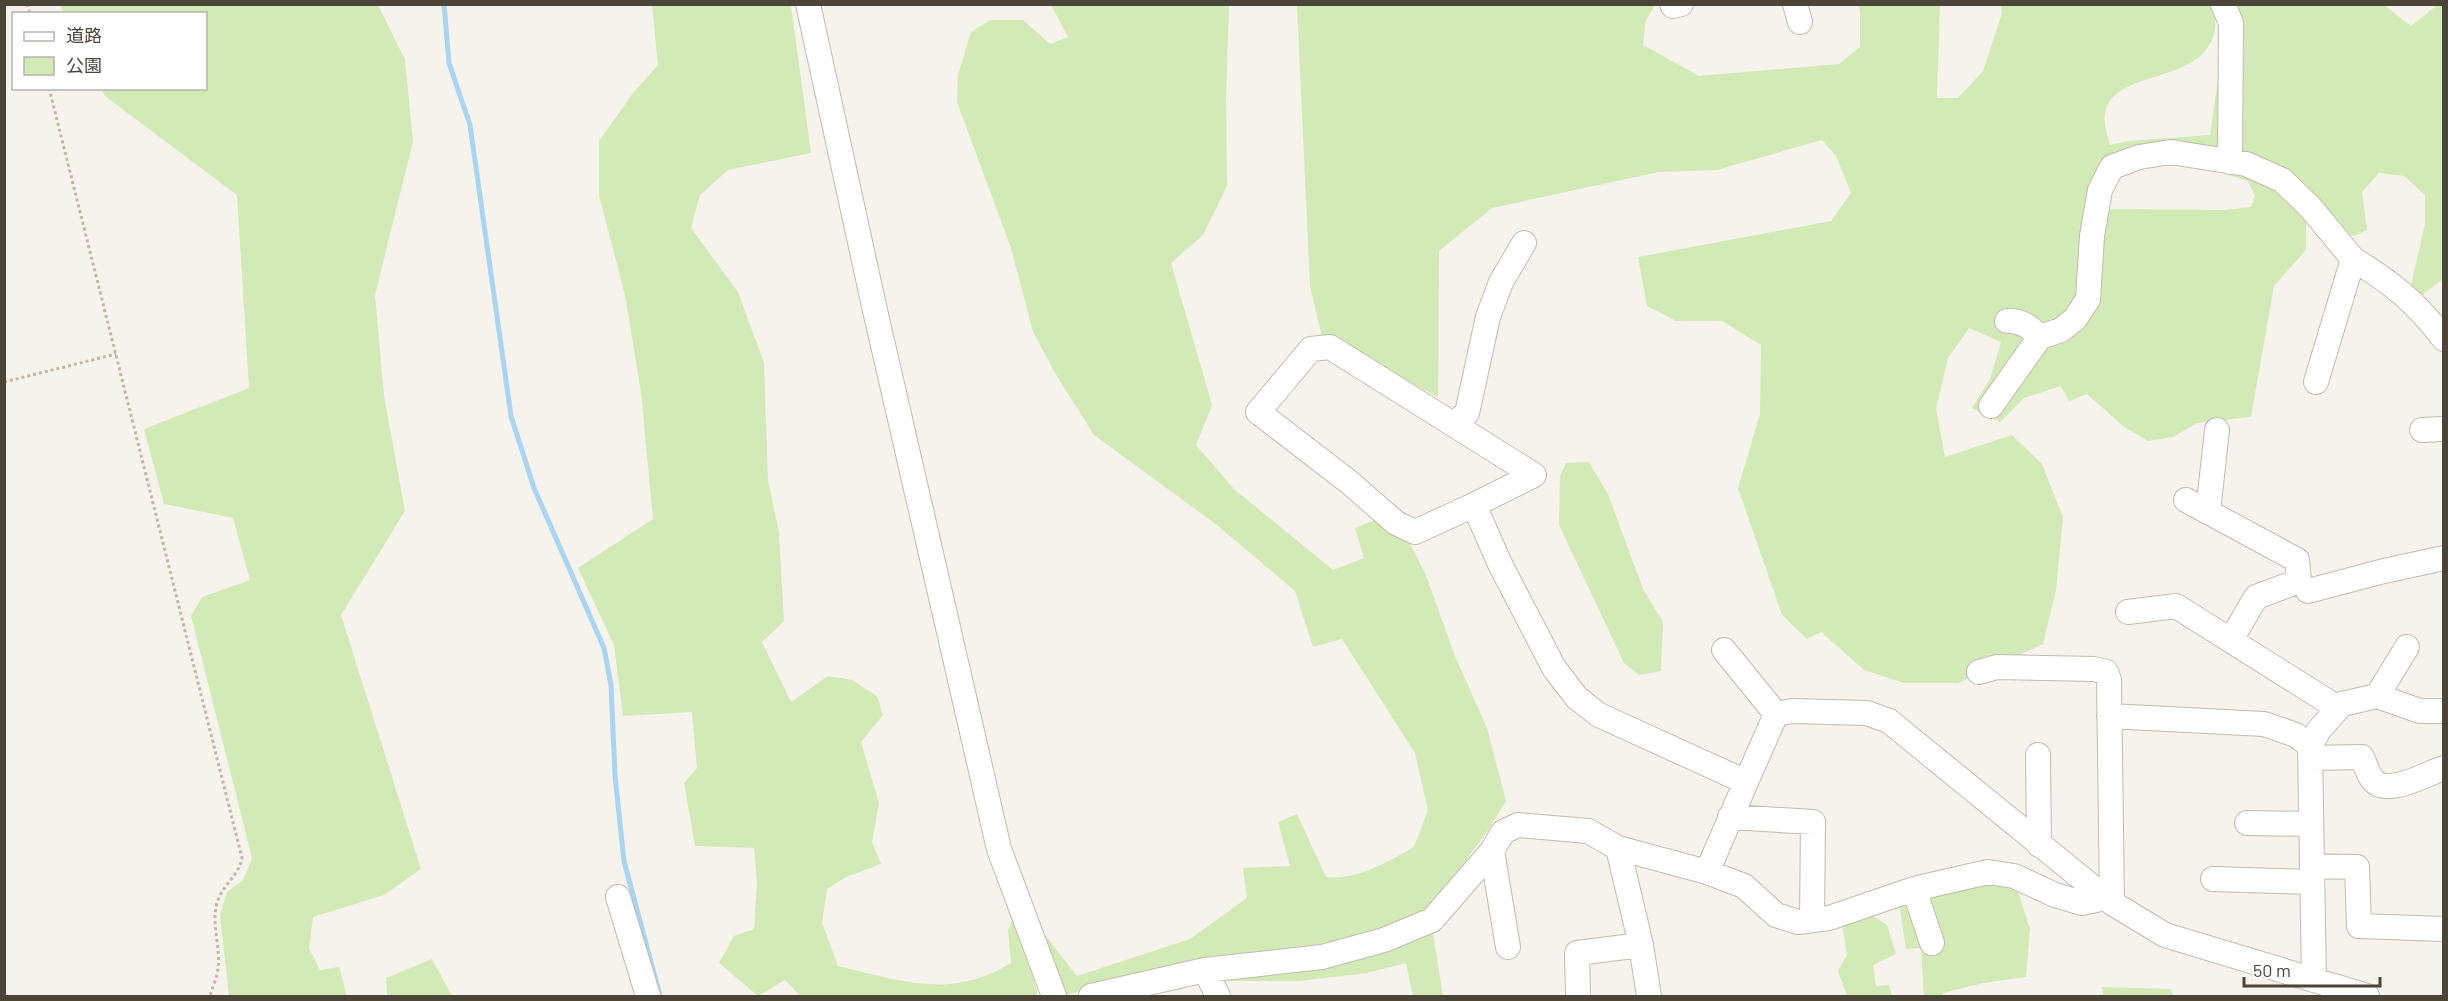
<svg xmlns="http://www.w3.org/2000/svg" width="2448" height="1001" font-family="Barlow,'Noto Sans JP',sans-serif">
<rect width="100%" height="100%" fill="#f6f3ec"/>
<path fill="#d2eab5" d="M60 5H378L405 60 413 142 375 295 384 396 405 511 341 615 421 869 384 895 313 917 309 948 320 970 339 967 347 996H229L220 915 227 892 243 880 252 858 191 616 202 597 250 580 233 518 164 504 144 429 249 388 237 195 105 96 101 89 206 88V14L64 13Z
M652 5H791L811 153 728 170 700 195 691 228 738 292 764 363 768 480 779 532 784 621 762 642 791 702 828 676 852 680 877 696 883 715 861 742 879 803 872 842 881 864 846 877 827 889 822 923 838 966C902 981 951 1000 1011 963L1008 930 1013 918 1037 990V996H800L785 980 758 996 719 963 734 936 754 929 757 883 754 848 695 846 684 783 697 768 692 712 623 716 614 645 578 568 653 519 641 392 625 295 599 195V141L633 93 658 65Z
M1051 5H1229L1226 99 1227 186 1203 235 1171 263 1212 405 1196 445 1235 490 1333 570 1364 558 1355 528 1381 518 1409 542 1425 573 1455 656 1487 728 1506 801 1487 832 1429 909 1443 996H1413L1406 963 1367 973 1299 981H1230L1209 962 1060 996 1034 921 1077 976 1190 939 1247 898 1243 868 1290 866 1278 822 1297 814 1326 877C1356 881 1389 861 1414 847L1428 810 1415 753 1342 639 1313 647 1295 591 1217 525 1094 435 1055 373 1033 332 1011 248 957 102 958 75 971 32 990 20H1023L1050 44 1068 37Z
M1297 5H1655L1645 22 1643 45 1699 76 1839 64 1860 47V10L1858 5H1940L1937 98H1958L1983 71 2002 13 2001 5H2210C2217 17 2217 27 2212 40 2194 81 2125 72 2108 104 2101 117 2106 131 2110 145L2129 141 2210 135 2223 45 2224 154 2107 158 2088 183 2109 209 2224 210 2251 207 2255 196 2248 181 2185 161 2246 172 2277 185 2306 211V250L2274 286 2251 417 2197 423 2173 437 2148 441 2123 426 2087 394 2069 401 2061 386 2024 398 2000 422 1972 408 1990 379 2001 342 1969 328 1948 358 1936 409 1945 457 2012 435 2042 464 2063 517 2056 590 2043 644 1958 683H1904L1864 670 1821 632 1807 639 1782 615 1738 488 1760 414 1761 345 1722 321H1676L1647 306 1638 257 1831 221 1851 193 1836 156 1822 140 1717 170 1659 172 1492 208 1439 251 1438 397 1322 337 1310 286Z
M2233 5H2384L2411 26 2437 5H2443V279L2422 295 2411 285 2425 224V195L2404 176 2379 173 2362 192 2367 230 2354 236 2341 232 2237 154Z
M1589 462 1608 494 1643 589 1663 622 1661 671 1639 675 1624 663 1559 525 1560 476 1566 463Z
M1991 880 2016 885 2030 929 2026 977 1983 983 1943 993V996H1924L1921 948 1906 949 1899 903Z
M1868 913 1887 925 1896 954 1873 965 1876 986 1889 985 1892 996H1847L1838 971 1847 955 1842 922Z
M432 959 452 996H387L386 978Z
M2102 987 2170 989 2174 996H2103Z"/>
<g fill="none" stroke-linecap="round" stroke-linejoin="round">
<path stroke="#a9d4f2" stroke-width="5" d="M444 4 449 63 470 125 511 416 534 488 604 648 611 685 615 776 624 861 660 996"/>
<g stroke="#c2bbae" stroke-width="26">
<path id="minor" d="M808 4 874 306 999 849 1054 996
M1672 4 1673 6 1681 4
M1795 4 1800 22
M2223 4 2231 23 2230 162
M2007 321C2022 320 2029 327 2040 337
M2316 382 2353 259C2392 283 2416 302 2444 339
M1991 406 2040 337 2061 330 2075 319 2088 299 2092 236 2100 190 2112 167 2139 157 2171 152 2246 164 2282 180 2310 207 2353 259
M1453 424 1467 413 1488 317 1501 282 1524 243
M2422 430 2444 429
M2186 500 2297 560 2299 581 2256 597 2231 640
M1474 505 1534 475 1330 347 1311 349 1258 412 1349 482 1396 523 1415 532 1474 505 1500 564 1554 668 1577 698 1599 715 1746 782 1707 872
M2208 512 2217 430
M2308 591 2384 571 2444 558
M2128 612 2176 606 2338 708
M2407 647 2377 696 2342 704 2319 730 2310 746 2312 866 2357 867 2359 926 2444 929
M1724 650 1776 714 1792 711 1867 713 1889 721 2112 903 2165 935 2367 996
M1979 672 1997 667 2094 669 2106 672 2109 680 2112 903
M2377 696 2420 711H2444
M2109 716 2264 724 2296 735 2310 746
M2038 755 2039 845
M2310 758 2362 757C2365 764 2368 774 2372 779 2386 798 2425 774 2444 768
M1746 782 1776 714
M1730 817 1813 822 1812 920
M2247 823 2311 824
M1618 848 1641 945 1649 996
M2312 866 2314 980
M2213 879 2312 882
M1914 889 1932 943
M618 897 648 996
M1508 947 1492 851 1503 832 1518 825 1588 831 1618 848 1707 872 1744 886 1776 915 1798 922 1829 918 1914 889 1988 872 2014 876 2055 895 2082 903 2105 898
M1205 970 1218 996
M1091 996 1205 970 1322 957 1384 940 1432 920 1492 851
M1578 996 1577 953 1641 945"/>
</g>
<path stroke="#c4b79f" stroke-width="3" stroke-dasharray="3 3" stroke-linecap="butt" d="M27 4 30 14
M49 88 242 858C239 876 222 885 217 903 211 925 221 947 218 969 217 978 212 988 210 996
M4 382 116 354"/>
<use href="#minor" stroke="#fff" stroke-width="24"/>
</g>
<rect width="2448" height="1001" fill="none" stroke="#4b4439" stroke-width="12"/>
<rect x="12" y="12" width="195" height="78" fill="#ffffff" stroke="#b7b4b0" stroke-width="1.5"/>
<rect x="24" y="32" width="30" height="9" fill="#ffffff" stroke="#b7b4b0" stroke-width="1.5"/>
<text x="66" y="42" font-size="18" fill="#4b4439">道路</text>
<rect x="24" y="57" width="30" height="18" fill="#d2eab5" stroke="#b7b4b0" stroke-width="1.5"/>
<text x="66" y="72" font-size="18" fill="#4b4439">公園</text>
<path d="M2244 977v9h136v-9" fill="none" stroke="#4b4439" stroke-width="3"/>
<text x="2253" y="977" font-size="18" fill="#4b4439" stroke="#ffffff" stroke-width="4.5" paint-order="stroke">50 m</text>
</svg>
